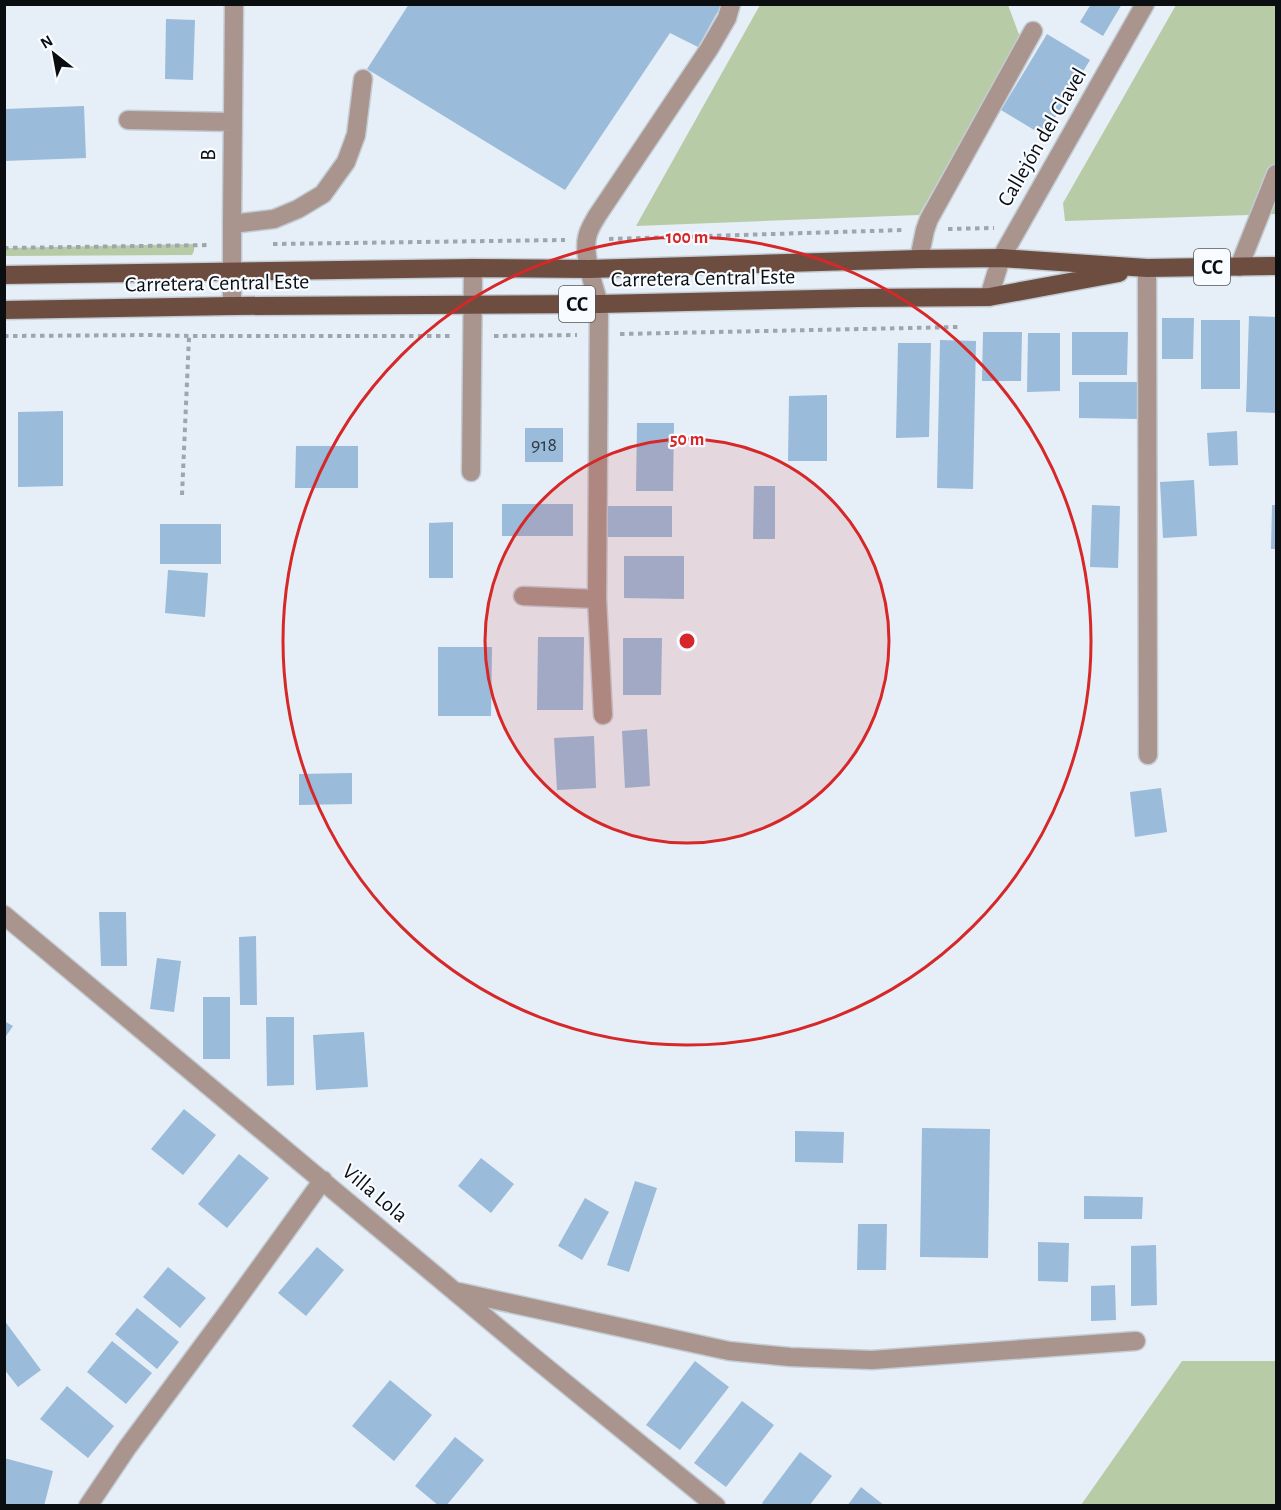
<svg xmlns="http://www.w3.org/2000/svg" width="1281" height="1510" font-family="'Alegreya Sans',sans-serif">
<rect width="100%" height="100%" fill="#e6eff8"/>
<path fill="#b8cba7" d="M760 5H1008L1020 37 919 215 636 226Z
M1176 5H1276V214L1065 221 1063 203Z
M194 244V251L192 255 5 256V248Z
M1182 1361H1276V1505H1081Z"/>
<path fill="#9abbda" d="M409 4H722L698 47 670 33 565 190 367 69Z
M1091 4H1122L1103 36 1080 22Z
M166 19 195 20 193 80 165 79Z
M1047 34 1090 60 1044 136 1001 110Z
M84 106 86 158 4 161V109Z
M1249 316 1276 317V413L1246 412Z
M1162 318H1194L1193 359H1162Z
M1201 320H1240V389H1201Z
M983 332H1022L1021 381H982Z
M1072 332H1128L1127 375H1072Z
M1028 333H1060V391L1027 392Z
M940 340 976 341 973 489 937 488Z
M898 343H931L929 437 896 438Z
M1079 382H1138V419L1079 418Z
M827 395V461H788L789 396Z
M63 411V486L18 487V412Z
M637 423H674L673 491H636Z
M525 428H563V462H525Z
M1237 431 1238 465 1209 466 1207 433Z
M296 446H358V488H295Z
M1194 480 1197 536 1163 538 1160 482Z
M754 486H775V539H753Z
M502 504H573V536H502Z
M1092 505 1120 506 1118 568 1090 567Z
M1272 505H1276V549H1271Z
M603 506H672V537H603Z
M453 522V578H429V523Z
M160 524H221V564H160Z
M624 556H684V599L624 598Z
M168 570 208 573 205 617 165 613Z
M538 637H584L583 710H537Z
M623 638H662L661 695H623Z
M438 647H492L491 716H438Z
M647 729 650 786 625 788 622 731Z
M594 736 596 788 557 790 554 738Z
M352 773V804L299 805V774Z
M1161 788 1167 832 1135 837 1130 792Z
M99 912H126L127 966H101Z
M256 936 257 1005H240L239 937Z
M157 958 181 961 174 1012 150 1009Z
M203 997H230V1059H203Z
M266 1017H294V1085L267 1086Z
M4 1021 13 1026 4 1039Z
M364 1032 368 1087 316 1090 313 1035Z
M184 1109 216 1135 183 1175 151 1149Z
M922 1128 990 1129 988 1258 920 1257Z
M795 1131 844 1132 843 1163 795 1162Z
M239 1154 269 1178 227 1228 198 1204Z
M481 1158 514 1184 491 1213 458 1186Z
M635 1181 657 1188 629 1272 607 1265Z
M1084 1196 1143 1197 1142 1219H1084Z
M585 1198 609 1212 582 1260 558 1246Z
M858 1224H887L886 1270H857Z
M1038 1242 1069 1243 1068 1282 1038 1281Z
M1156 1245 1157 1305 1131 1306V1246Z
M317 1247 344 1270 306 1316 278 1293Z
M168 1267 206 1298 180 1328 143 1297Z
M1115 1285 1116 1320 1091 1321V1286Z
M137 1308 179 1342 157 1369 115 1334Z
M4 1320 41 1370 18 1387 4 1369Z
M112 1341 152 1373 126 1404 87 1372Z
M695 1361 729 1387 680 1450 646 1425Z
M390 1380 432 1415 394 1461 352 1426Z
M67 1386 114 1426 88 1458 40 1419Z
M742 1401 774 1425 726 1487 694 1463Z
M455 1437 484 1460 446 1506H439L415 1486Z
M800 1452 832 1476 809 1506H765L762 1503Z
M4 1458 53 1471 44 1506H4Z
M861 1487 885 1506H847Z"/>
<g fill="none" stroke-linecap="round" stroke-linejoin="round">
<g stroke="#c3cbd3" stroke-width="21">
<path id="minor" d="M128 120 233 122
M232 224 274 219 298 209 323 194 346 162 356 135 363 79
M919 259 925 230 929 219 1033 31
M1239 267 1276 174
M1147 268 1148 755
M989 297 1001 258 1145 4
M232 306V224L234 4
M471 472 473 268
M523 596 597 599
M603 715 597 599 599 304C594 287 583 255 587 238 588 230 593 223 597 216L709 49 727 18 731 4
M4 915 532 1356 716 1506
M459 1292 729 1351 790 1357 872 1360 1136 1341
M88 1506 127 1448 227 1313 323 1180"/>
</g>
<g stroke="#c3cbd3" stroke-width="21">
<path id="major" d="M4 275 473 268 589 269 919 259 1001 258 1147 268 1276 266
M4 310 232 306 599 304 859 298 989 297 1119 273"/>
</g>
<path stroke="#9ea5ac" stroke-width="4" stroke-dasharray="4.5 4.5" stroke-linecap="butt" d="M948 229 994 228
M609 239 904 230
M273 244 565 240
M4 248 211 245
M620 334 958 327
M4 336 150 335 189 336H451
M494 336 577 335
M182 495 189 337"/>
<use href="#minor" stroke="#a9958e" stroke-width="18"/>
<use href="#major" stroke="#6e4d41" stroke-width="18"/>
</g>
<circle cx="687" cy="641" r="202" fill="#d62828" fill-opacity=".12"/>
<g fill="none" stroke="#d62828" stroke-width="3">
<circle cx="687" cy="641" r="202"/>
<circle cx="687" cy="641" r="404"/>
</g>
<g text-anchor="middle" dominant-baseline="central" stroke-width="4.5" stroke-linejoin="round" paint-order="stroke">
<g font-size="20" fill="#2f3943">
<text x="544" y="445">918</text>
</g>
<g fill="#f8fbff" stroke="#525558" stroke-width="1.5">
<rect x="1194" y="249" width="36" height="36" rx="4.5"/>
<rect x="559" y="286" width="36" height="36" rx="4.5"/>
</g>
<g font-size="21" font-weight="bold" fill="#0b0e11">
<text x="1212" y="267">CC</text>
<text x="577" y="304">CC</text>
</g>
<g font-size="22" fill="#0b0e11" stroke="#f8fbff">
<text transform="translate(1042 137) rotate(-60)">Callejón del Clavel</text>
<text transform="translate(208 155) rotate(-89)">B</text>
<text transform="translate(703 278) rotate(-1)">Carretera Central Este</text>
<text transform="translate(217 283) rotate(-1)">Carretera Central Este</text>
<text transform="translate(375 1193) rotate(40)">Villa Lola</text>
</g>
</g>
<circle cx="687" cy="641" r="9" fill="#d62828" stroke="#f8fbff" stroke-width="3"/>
<g font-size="18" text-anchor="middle" font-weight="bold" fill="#d62828" stroke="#f8fbff" stroke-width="4.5" stroke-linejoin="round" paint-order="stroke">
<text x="687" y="243">100 m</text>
<text x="687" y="445">50 m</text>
</g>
<rect width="1281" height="1510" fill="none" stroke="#0b0e11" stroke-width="12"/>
<g transform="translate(54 54) rotate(329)" stroke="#f8fbff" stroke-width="4.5" paint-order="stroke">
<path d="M0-4.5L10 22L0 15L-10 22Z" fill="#0b0e11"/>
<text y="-9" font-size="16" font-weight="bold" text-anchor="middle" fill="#0b0e11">N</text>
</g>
</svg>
